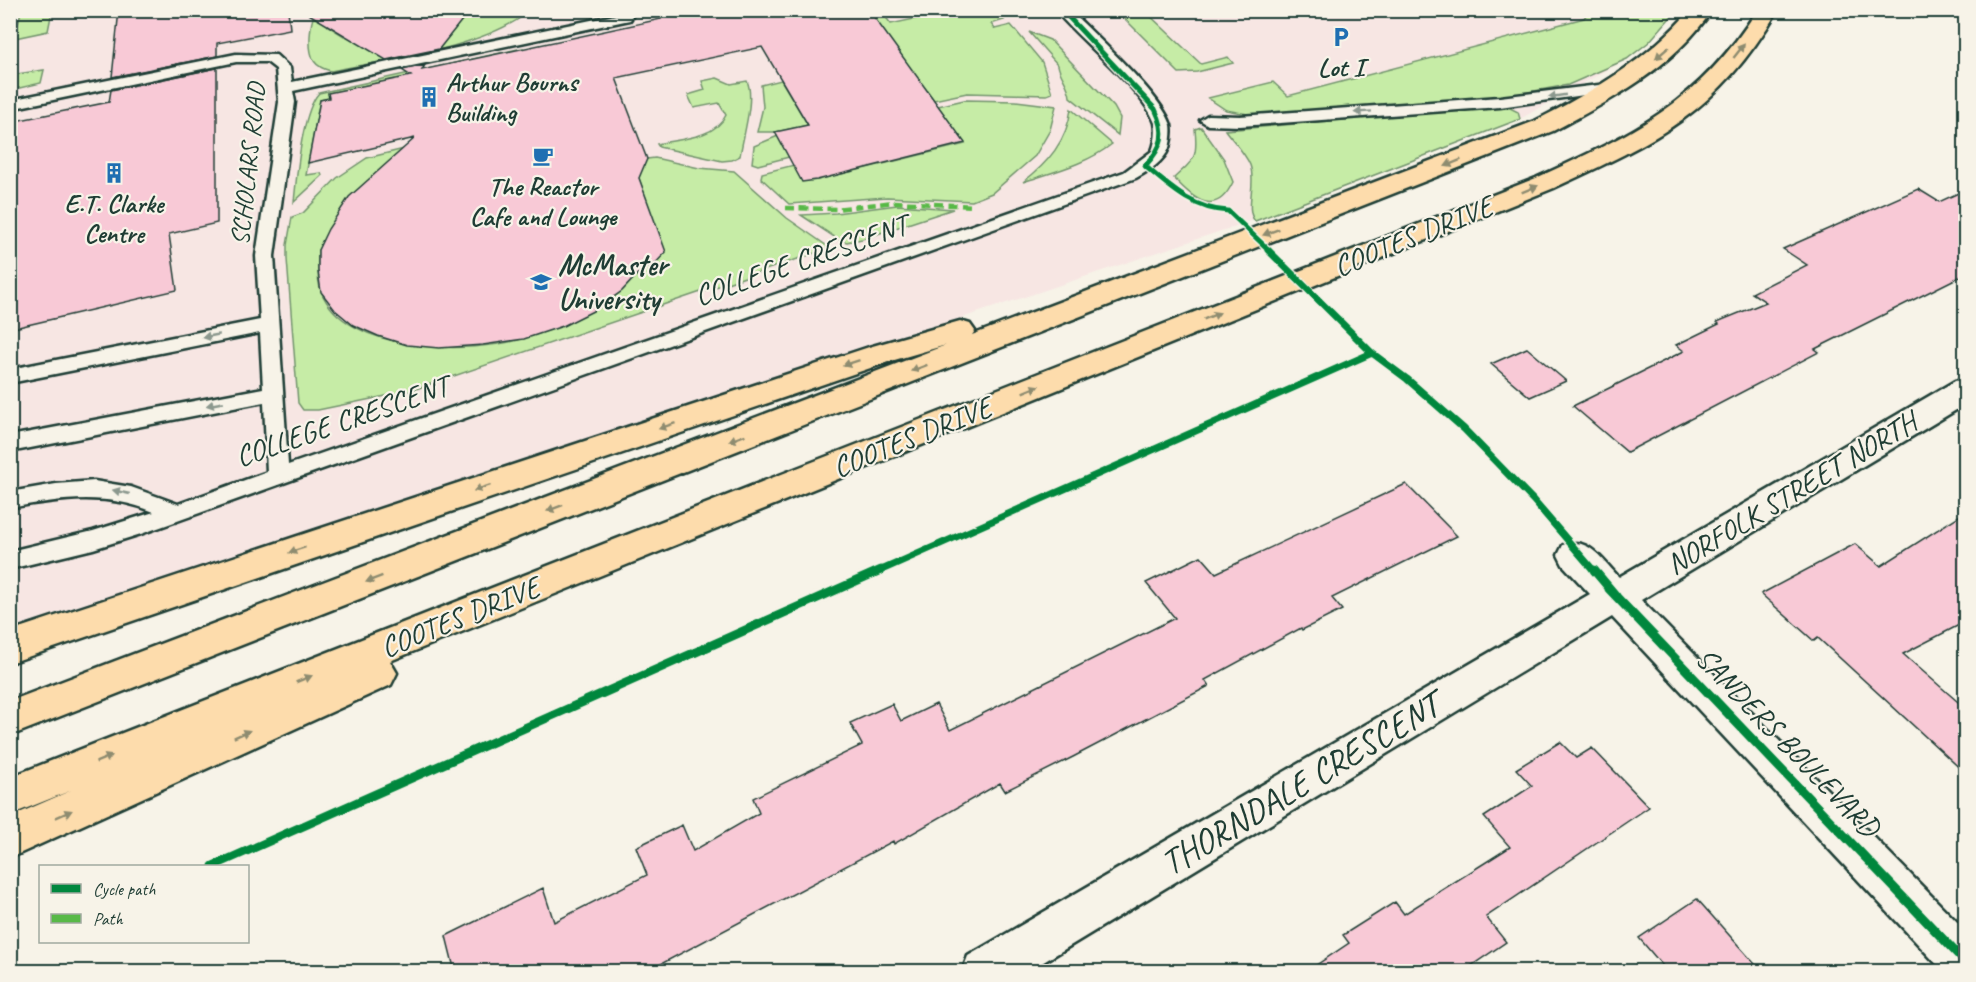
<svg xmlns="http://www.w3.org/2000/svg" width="1976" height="982" font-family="Caveat,sans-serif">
<rect width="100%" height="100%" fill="#f7f3e8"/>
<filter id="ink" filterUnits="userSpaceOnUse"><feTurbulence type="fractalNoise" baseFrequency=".0167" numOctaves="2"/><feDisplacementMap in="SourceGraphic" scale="12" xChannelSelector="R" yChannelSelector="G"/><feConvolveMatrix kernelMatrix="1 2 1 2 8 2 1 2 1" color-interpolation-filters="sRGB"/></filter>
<g filter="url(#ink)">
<path fill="#f7e6e3" d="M11 11H1676L1649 42 1627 59 1520 119 1310 201 218 568 11 628Z"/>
<path fill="#c6eca6" stroke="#72946d" stroke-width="1.5" d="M21 11H52L48 31 15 38Z
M323 11 328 26 344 36 377 40 444 28 470 11H530C482 49 390 59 331 71 324 69 318 67 314 61 307 48 310 24 315 12Z
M837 11H881L891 24 951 11H995L1004 20 991 24 995 29 1011 25 1042 62 1052 93 1047 95 967 93 934 100 925 88Z
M1117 11H1145L1201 64 1228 57 1233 63 1197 72 1179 73Z
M1589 11H1676L1649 42 1627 59 1568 85 1512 95 1253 115 1226 110 1208 98 1273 82 1288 96 1584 18Z
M1029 32 1050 40 1114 107 1120 118 1118 135 1070 97C1069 84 1060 77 1058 65Z
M523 48 524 52 328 93 329 98 320 100 306 175 321 173 322 176 294 202C297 174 302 111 319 93Z
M44 70 41 83 11 90V75Z
M717 78 731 84 747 81C755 98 743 136 740 156L732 160 722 161 659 147 657 144C679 139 716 138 726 115L719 103 694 108 688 95 705 90 702 81Z
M781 80 808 125 776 132H757L763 107 761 85Z
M964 100 1016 101 1056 106 1050 130 1035 156 992 193 972 201 887 197 789 204 761 178 762 173 794 165 808 180H817L965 144 938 106Z
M1506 106 1518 112 1520 119 1255 221C1244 209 1257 184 1250 165 1245 153 1233 141 1225 130Z
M1071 109 1112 144C1087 164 1053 172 1023 182 1048 163 1067 141 1071 109Z
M537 117 318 250C318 263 316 278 321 291 345 354 472 355 525 338 553 330 601 310 623 290 630 283 637 275 644 267L651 268 665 252 636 170 647 159 655 158 699 168 734 171 787 218 830 248 410 391 318 410H303L298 403 287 259V245L292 217 303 213 337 178 367 158Z
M1201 127 1224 159 1233 182C1216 218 1194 200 1174 178 1195 159 1198 157 1195 129Z
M778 136 789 157 758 165 752 163 754 146Z
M897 205 953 209 862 239 847 242 839 240 801 215 836 213Z"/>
<path fill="#f8c9d6" stroke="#1f3d34" stroke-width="1.5" d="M119 10H288L290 29 217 43V56L112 77Z
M302 10H470L439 49 386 60Z
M657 10H869L965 143 817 180 802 182 775 132 808 125 762 47 616 78 647 159 639 178 666 252 651 268 644 267 622 291 595 310 563 326 524 339 483 345 439 348 407 345 378 336 353 325 335 310 321 292 318 271V250L328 229 349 197 415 138 308 163 320 100 329 98 328 93 411 76 402 70 425 65 422 70 661 19Z
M217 68V223L169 234 177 290 10 329V122L109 102 111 90Z
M1918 189 1939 202 1965 190V274L1815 349 1819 352 1627 452 1573 406 1684 351 1676 345 1719 324 1717 322 1766 302 1752 293 1807 265 1783 249Z
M1527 348 1566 381 1530 397 1491 364Z
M1406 484 1457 536 1332 598 1342 610 1302 630 1301 628 1205 680 1209 686 1073 757 1005 791 1000 783 894 844 893 841 646 972H455L446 936 543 888 554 922 647 875 636 847 682 825 693 851 759 813 753 798 862 745 850 723 892 704 901 721 936 704 950 730 1175 618 1146 583 1201 556 1216 573Z
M1965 512V622L1903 654 1965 708V773L1818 638 1814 641 1761 594 1855 544 1881 566Z
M1560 742 1576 758 1592 748 1649 807 1486 917 1506 942 1462 972H1306L1349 943 1343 935 1395 902 1404 914 1510 847 1484 817 1532 786 1516 769Z
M1697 899 1762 972H1668L1639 938Z"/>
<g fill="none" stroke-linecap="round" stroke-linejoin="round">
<g stroke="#1f3d34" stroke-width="5">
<path id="service" d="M1055 10H1070C1094 35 1162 95 1171 125 1172 131 1171 141 1169 148 1164 162 1148 171 1136 178L141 534 93 549 10 569V551L93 531 154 512C106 492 60 499 10 508V492L56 484 94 481 131 487 178 504 267 472 264 402 10 452V436L263 388 260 333 10 383V369L260 320 256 256 279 102 276 69 267 62H236L10 109V100L236 54 276 55 290 68 292 82 625 13 630 14 632 17 630 20 625 21 293 91 295 102 274 256 288 465 1124 172 1152 151C1155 143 1157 132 1155 123 1143 89 1080 41 1055 10Z
M1615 83 1620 84 1622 87 1620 90 1500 107 1240 126 1208 125 1200 120 1208 115 1240 116 1500 97Z"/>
</g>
<g stroke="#1f3d34" stroke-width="5">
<path id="minor" d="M1966 378V404L1641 600 1966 931V972H1944L1612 617 1027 972H962L968 956 1590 594 1563 565 1558 555 1563 545C1589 536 1602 560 1619 577L1955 381Z"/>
</g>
<g stroke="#1f3d34" stroke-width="5">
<path id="primary" d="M1690 10H1712C1674 67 1612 100 1553 131L10 736V701L946 345 891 361 10 663V631L869 347 960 321 970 324 975 331 972 335 1535 121C1593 91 1648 60 1690 10Z
M1757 10H1778C1717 113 1658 140 1554 188L390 661 397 673 391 685 10 858V817L72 790 10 815V777L1536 178C1632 134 1699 104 1757 10Z"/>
</g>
<use href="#service" fill="#f7f3e8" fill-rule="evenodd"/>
<use href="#minor" fill="#f7f3e8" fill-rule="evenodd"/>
<use href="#primary" fill="#fddcac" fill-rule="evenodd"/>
<path stroke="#58b947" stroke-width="4.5" stroke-dasharray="9 4.5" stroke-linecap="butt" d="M786 208 836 209 894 202 974 206"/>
<g stroke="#f7f3e8" stroke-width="8">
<path id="cycleway-far2" d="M1062 10 1155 109C1167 133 1163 147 1145 166 1171 188 1193 209 1228 211L1270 251"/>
</g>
<g stroke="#f7f3e8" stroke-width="10">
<path id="cycleway-far1" d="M1268 250 1372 353 1407 379 1464 429 1533 500 1595 572
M877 572 1372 353"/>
</g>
<g stroke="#f7f3e8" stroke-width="13">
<path id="cycleway" d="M1594 570 1616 596
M1609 589 1966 963
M213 866 881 570"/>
</g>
<use href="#cycleway-far2" stroke="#00873e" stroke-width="5"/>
<use href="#cycleway-far1" stroke="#00873e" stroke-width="7"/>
<use href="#cycleway" stroke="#00873e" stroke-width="9"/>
</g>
<defs><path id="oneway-solid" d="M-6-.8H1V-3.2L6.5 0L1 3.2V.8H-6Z" transform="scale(1.5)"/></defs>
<g fill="#8e8c70">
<use href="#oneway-solid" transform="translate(1739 51) rotate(-52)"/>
<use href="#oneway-solid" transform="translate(1662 53) rotate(139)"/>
<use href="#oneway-solid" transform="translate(1453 163) rotate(158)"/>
<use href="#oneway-solid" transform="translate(1530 189) rotate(-22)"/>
<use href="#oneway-solid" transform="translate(1271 232) rotate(159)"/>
<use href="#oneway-solid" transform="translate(1212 316) rotate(-22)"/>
<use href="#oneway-solid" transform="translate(851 363) rotate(161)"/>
<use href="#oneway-solid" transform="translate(919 368) rotate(159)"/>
<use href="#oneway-solid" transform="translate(1031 389) rotate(-22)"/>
<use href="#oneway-solid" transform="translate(667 426) rotate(161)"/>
<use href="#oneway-solid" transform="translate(737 438) rotate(159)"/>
<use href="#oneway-solid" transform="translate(482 488) rotate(161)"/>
<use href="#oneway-solid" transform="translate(555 508) rotate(159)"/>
<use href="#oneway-solid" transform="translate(297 550) rotate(161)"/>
<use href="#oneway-solid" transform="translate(374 579) rotate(159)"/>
<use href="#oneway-solid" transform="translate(304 679) rotate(-22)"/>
<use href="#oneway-solid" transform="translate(242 734) rotate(-24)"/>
<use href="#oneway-solid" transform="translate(104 759) rotate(-22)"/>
<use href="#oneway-solid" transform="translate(64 814) rotate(-24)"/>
</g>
<g fill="#8b988e">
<use href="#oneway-solid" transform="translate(1557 96) rotate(172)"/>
<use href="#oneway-solid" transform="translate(1363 112) rotate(176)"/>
<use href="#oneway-solid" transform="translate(211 336) rotate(169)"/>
<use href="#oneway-solid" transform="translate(215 404) rotate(169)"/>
<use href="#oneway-solid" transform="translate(121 492) rotate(-167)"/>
</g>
</g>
<defs>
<g id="parking-bare" transform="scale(1.62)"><path d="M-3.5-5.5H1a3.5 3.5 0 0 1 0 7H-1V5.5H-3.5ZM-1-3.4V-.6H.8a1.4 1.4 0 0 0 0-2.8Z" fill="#1f6fb2" stroke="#f7f3e8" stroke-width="2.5" paint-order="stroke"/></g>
<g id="building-bare" transform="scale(1.62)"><path d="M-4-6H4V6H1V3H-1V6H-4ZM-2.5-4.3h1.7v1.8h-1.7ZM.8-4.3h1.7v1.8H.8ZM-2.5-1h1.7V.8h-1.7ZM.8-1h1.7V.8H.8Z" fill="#1f6fb2" stroke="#f7f3e8" stroke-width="2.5" paint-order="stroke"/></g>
<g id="cafe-bare" transform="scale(1.62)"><path d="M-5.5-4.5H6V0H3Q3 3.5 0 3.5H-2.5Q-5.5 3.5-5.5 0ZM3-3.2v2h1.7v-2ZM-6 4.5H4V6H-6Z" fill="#1f6fb2" stroke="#f7f3e8" stroke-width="2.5" paint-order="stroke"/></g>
<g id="university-bare" transform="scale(1.62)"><path d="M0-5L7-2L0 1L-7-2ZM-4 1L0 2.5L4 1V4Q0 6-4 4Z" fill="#1f6fb2" stroke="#f7f3e8" stroke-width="2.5" paint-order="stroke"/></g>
</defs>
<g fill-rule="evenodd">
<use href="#parking-bare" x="1341" y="37"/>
<use href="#building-bare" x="429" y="97"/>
<use href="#cafe-bare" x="543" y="156"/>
<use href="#building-bare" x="114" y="173"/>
<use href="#university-bare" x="541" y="282"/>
</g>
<g text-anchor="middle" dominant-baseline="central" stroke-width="4.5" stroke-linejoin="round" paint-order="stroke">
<g font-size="26" font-weight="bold" fill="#1f3d34" stroke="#f7f3e8">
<text x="1341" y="67">Lot I</text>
<text x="446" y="82" text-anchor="start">Arthur Bourns<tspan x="446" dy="30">Building</tspan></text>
<text x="543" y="186">The Reactor<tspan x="543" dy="30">Cafe and Lounge</tspan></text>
<text x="114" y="203">E.T. Clarke<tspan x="114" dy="30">Centre</tspan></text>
</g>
<g font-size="26" fill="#1f3d34" stroke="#f7f3e8">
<text transform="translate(248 164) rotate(-84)">SCHOLARS ROAD</text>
</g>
<g font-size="30" fill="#1f3d34" stroke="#f7f3e8">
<text transform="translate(1413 236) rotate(-22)">COOTES DRIVE</text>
<text transform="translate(801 260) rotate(-19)">COLLEGE CRESCENT</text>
<text transform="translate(342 421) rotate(-19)">COLLEGE CRESCENT</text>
<text transform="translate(912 437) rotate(-22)">COOTES DRIVE</text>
<text transform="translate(1791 493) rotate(-31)">NORFOLK STREET NORTH</text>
<text transform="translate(460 617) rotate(-22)">COOTES DRIVE</text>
<text transform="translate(1788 742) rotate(46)">SANDERS BOULEVARD</text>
</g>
<g font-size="30" font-weight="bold" fill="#1f3d34" stroke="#f7f3e8" text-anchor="start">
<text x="558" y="265">McMaster<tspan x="558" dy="34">University</tspan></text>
</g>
<g font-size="36" fill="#1f3d34" stroke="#f7f3e8">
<text transform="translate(1300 784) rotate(-31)">THORNDALE CRESCENT</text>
</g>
</g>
<rect width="1976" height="982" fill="none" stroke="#f7f3e8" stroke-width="36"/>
<rect x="18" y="18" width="1940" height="946" fill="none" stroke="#1f3d34" stroke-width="2" filter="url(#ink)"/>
<rect x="39" y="865" width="210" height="78" fill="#f7f3e8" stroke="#a1aaa0" stroke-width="1.5"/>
<rect x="51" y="884" width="30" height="9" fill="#00873e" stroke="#a1aaa0" stroke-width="1.5"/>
<text x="93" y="895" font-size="18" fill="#1f3d34">Cycle path</text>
<rect x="51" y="914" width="30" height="9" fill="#58b947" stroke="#a1aaa0" stroke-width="1.5"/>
<text x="93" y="925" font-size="18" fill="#1f3d34">Path</text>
</svg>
